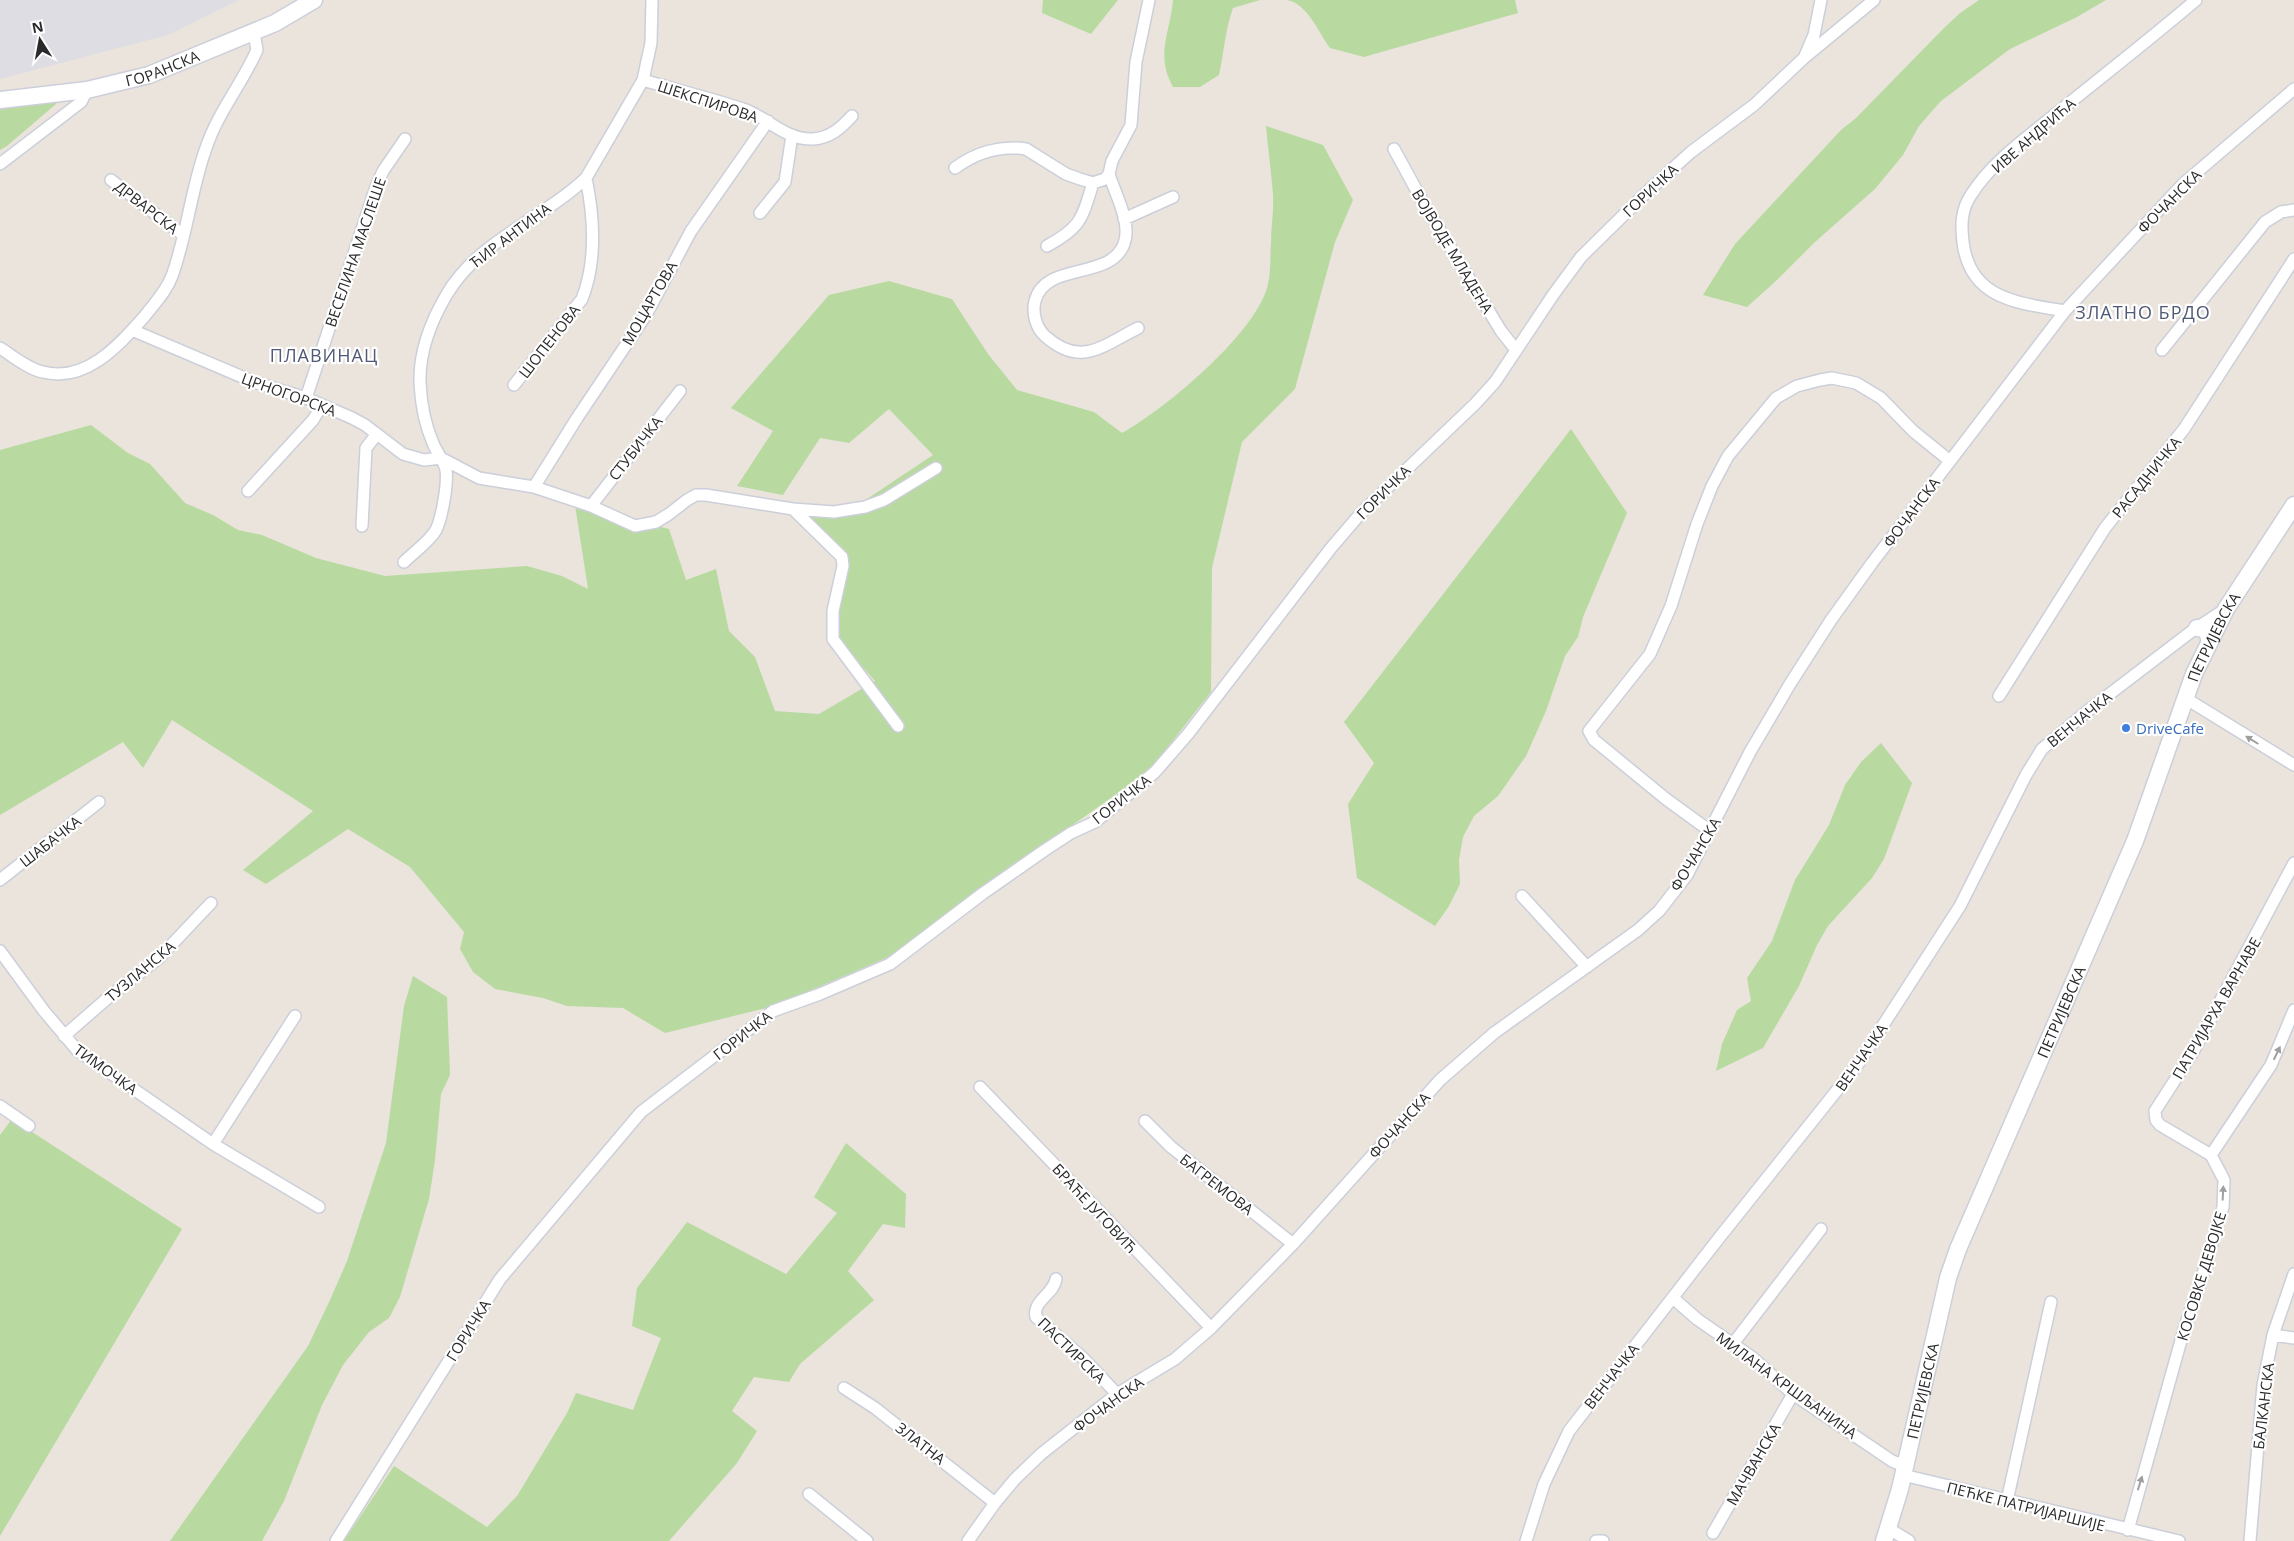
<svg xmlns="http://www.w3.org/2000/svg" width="2294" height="1541" font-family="'Open Sans',sans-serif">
<rect width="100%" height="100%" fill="#eae4dd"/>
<path fill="#dedde3" d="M0 0H239L168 35 0 79Z"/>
<path fill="#b8daa0" d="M1043 0H1118L1091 34 1042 13Z
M1173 0H1260L1233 8C1225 30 1224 53 1219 75L1200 87H1173C1155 54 1170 34 1173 0Z
M1287 0H1515L1518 13 1364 57 1330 48C1318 32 1308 4 1287 0Z
M1979 0H2106L2077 17 2010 49 1941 101 1919 126 1903 155 1875 189 1815 242 1777 280 1747 307 1703 295 1735 244 1841 130 1856 118 1944 28 1960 13Z
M63 98 7 146 0 150V108Z
M1266 126 1323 145 1353 200 1335 242 1295 389 1242 442 1212 568 1211 692 1149 771 1036 851 907 949 774 1006 665 1033 623 1008 567 1006 543 998 495 989 473 972 460 949 464 932 410 867 348 829 266 884 243 870 313 811 172 720 143 768 123 742 0 815V450L91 425 128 453 150 464 185 503 213 515 238 530 262 535 316 558 385 576 527 566 562 576 588 589 575 505 669 529 686 580 716 569 729 631 755 657 775 711 819 714 875 681 836 637 846 557 807 514 864 501 933 455 889 409 849 443 820 438 783 495 737 486 773 431 731 408 829 295 889 281 952 299 988 354 1017 390 1094 412 1122 433C1164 410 1258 332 1268 284 1271 271 1270 257 1271 243 1271 227 1274 210 1273 194 1271 171 1268 148 1266 126Z
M1571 429 1627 513 1583 617 1578 637 1565 656 1546 711 1526 756 1498 796 1474 816 1463 837 1459 860 1460 884 1449 906 1435 926 1357 878 1348 804 1374 763 1344 722Z
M1881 743 1912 783 1884 859 1872 878 1828 926 1817 945 1799 986 1763 1048 1716 1071 1722 1044 1737 1010 1751 1001 1747 978 1772 941 1795 880 1829 825 1845 785 1861 762Z
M413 976 447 997 450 1075 441 1094 435 1160 429 1199 400 1297 389 1318 369 1332 343 1365 322 1405 284 1501 262 1541H170L308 1346 330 1300 347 1261 386 1143 404 1006Z
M12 1119 182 1229 0 1536V1135Z
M846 1143 906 1194 905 1228 883 1224 848 1271 874 1300 800 1364 789 1382 754 1377 732 1411 757 1431 737 1463 669 1541H344L394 1466 487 1527 517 1496 567 1413 576 1393 633 1410 661 1338 632 1326 637 1288 687 1222 786 1274 837 1213 814 1197Z"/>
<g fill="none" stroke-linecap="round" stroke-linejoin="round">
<g stroke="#cccfda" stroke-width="14">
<path id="street" d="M1805 56 1814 35 1821 0
M643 80C676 90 710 98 743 109 767 117 785 140 813 139 830 138 841 128 852 116
M1394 149 1424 204 1501 331 1516 350
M0 164 81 102 87 90
M955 168C975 153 1000 145 1026 149L1066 174 1080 179 1093 183 1105 179 1109 174 1112 161 1131 125 1136 62 1149 0
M1109 174C1115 194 1132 223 1124 244 1110 281 1045 261 1035 301 1032 313 1036 328 1045 336 1081 368 1102 346 1138 328
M111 180 183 235
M760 213 785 182 792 135
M1124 219 1173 197
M1047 246C1082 227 1082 218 1093 183
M2065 311C2019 303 1970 300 1963 242 1961 225 1961 210 1971 195 1991 163 2024 140 2052 117 2100 78 2149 40 2196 0
M132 330 254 382 306 398 352 418 365 425 403 454 424 460 441 458 479 478 534 487 591 506 635 526 656 522 669 514 687 500 696 495H706L793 509 834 512 865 507 884 500 936 468
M0 348C13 356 28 369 43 372 86 383 119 345 144 317 154 304 166 292 172 276 187 235 191 189 206 148 218 112 242 84 257 50L254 33
M2162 350 2265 222 2281 212 2294 210
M514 385 582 299C597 261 594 217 586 178
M306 398 376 187 383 171 405 139
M534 487 577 418 646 315 691 231 768 121
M248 491 313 420 322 405
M591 506 680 391
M793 509 842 557 843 566 833 611V639L898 726
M362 526 366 448 377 434
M404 562C414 552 429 542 436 530 442 518 448 483 446 470 444 460 436 452 433 443 425 425 421 403 420 383 419 351 431 321 447 294 479 240 543 219 586 178L643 80 651 43 652 0
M1999 696 2105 528 2184 429 2294 259
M2185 698 2294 765
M1710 831 1666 799 1594 740 1589 731 1650 654 1671 606 1697 524 1712 486 1728 456 1776 398 1797 386 1820 380 1832 378 1856 383 1881 398 1913 431 1950 461
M0 880 99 802
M1522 896 1587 967
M0 951 44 1011 77 1050 213 1144 295 1016
M64 1036 110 996 159 958 211 903
M980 1087 1211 1328
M0 1106 29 1126
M1145 1121 1171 1147 1293 1244
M213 1144 319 1207
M2211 1155 2160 1125 2156 1120 2155 1111 2193 1052 2294 863
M1056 1279C1054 1294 1032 1301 1036 1317L1084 1359 1117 1394
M1673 1298 1697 1319 1753 1358 1793 1394 1892 1461 1905 1466
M2273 1335 2294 1338
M1732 1345 1821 1229
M844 1388 875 1408 995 1503
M1903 1475 2179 1541
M809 1494 867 1541
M2007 1501 2051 1302
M1888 1528 1909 1541
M2128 1530 2185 1326 2199 1287 2223 1207 2224 1180 2211 1155 2271 1065 2294 1010
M1713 1533 1793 1394
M336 1541 500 1279 641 1112 773 1011 820 994 890 964 982 894 1045 850 1071 833 1095 822 1155 772 1188 734 1331 548 1361 513 1475 404 1495 382 1553 295 1581 257 1649 190 1691 152 1754 105 1805 57 1874 0
M968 1541 995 1503 1015 1479 1041 1454 1117 1394 1175 1359 1211 1328 1293 1244 1440 1080 1494 1033 1638 930 1659 911 1687 875 1750 752 1790 684 1831 620 1872 563 2065 311 2183 184 2294 89
M1526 1541 1544 1484 1569 1431 1719 1238 1858 1064 1960 906 2026 775 2042 749 2090 709 2192 631 2224 610
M1596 1541H1603
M2250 1541 2263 1385 2273 1335 2294 1274"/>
</g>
<g stroke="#cccfda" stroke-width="19">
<g id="secondary">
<path id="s1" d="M0 100 87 90 149 75 275 23 314 0"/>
<path d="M2197 628 2206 629 2210 641"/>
<path id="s2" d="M1884 1541 1900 1489 1948 1278 1958 1249 2135 841 2194 674 2226 609 2294 505"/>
</g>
</g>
<use href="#street" stroke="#fff" stroke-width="11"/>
<use href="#secondary" stroke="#fff" stroke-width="16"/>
</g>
<defs><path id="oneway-solid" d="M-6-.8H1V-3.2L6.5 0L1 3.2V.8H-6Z" transform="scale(1.25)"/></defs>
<g fill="#9f9f9f">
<use href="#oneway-solid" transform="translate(2252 740) rotate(-148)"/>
<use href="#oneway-solid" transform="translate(2277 1053) rotate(-64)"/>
<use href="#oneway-solid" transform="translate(2223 1193) rotate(-87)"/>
<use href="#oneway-solid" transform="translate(2140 1483) rotate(-73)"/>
</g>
<circle fill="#3f7fe0" stroke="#fff" stroke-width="2" cx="2126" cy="728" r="5"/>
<g text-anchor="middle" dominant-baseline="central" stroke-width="4.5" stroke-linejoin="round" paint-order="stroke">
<g font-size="15" fill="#2a2a2a" stroke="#fff">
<text stroke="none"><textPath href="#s1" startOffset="166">ГОРАНСКА</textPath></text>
<text transform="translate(708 101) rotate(18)">ШЕКСПИРОВА</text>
<text transform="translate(2033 135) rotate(-41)">ИВЕ АНДРИЋА</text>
<text transform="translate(1650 190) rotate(-43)">ГОРИЧКА</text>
<text transform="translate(2169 201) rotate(-45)">ФОЧАНСКА</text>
<text transform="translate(147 207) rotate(38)">ДРВАРСКА</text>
<text transform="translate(510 235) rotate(-37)">ЋИР АНТИНА</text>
<text transform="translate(1453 251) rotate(59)">ВОЈВОДЕ МЛАДЕНА</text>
<text transform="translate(355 252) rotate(-71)">ВЕСЕЛИНА МАСЛЕШЕ</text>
<text transform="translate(649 303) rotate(-60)">МОЦАРТОВА</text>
<text transform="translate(549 341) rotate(-52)">ШОПЕНОВА</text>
<text transform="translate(289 394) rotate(20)">ЦРНОГОРСКА</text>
<text transform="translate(635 448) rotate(-52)">СТУБИЧКА</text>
<text transform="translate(2146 477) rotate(-51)">РАСАДНИЧКА</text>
<text transform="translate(1383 492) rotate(-45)">ГОРИЧКА</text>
<text transform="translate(1911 512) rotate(-53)">ФОЧАНСКА</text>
<text stroke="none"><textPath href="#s2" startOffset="965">ПЕТРИЈЕВСКА</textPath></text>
<text transform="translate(2079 719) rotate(-39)">ВЕНЧАЧКА</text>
<text transform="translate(1121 799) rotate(-38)">ГОРИЧКА</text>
<text transform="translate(50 841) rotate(-38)">ШАБАЧКА</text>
<text transform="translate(1695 854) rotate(-59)">ФОЧАНСКА</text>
<text transform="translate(140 971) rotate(-40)">ТУЗЛАНСКА</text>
<text transform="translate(2216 1008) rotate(-60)">ПАТРИЈАРХА ВАРНАВЕ</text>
<text stroke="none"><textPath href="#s2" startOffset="560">ПЕТРИЈЕВСКА</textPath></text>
<text transform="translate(742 1035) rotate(-38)">ГОРИЧКА</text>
<text transform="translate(1861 1057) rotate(-55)">ВЕНЧАЧКА</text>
<text transform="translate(106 1069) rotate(36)">ТИМОЧКА</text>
<text transform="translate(1399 1125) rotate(-48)">ФОЧАНСКА</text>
<text transform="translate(1217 1184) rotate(38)">БАГРЕМОВА</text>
<text transform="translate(1095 1208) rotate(47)">БРАЋЕ ЈУГОВИЋ</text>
<text transform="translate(2201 1276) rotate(-73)">КОСОВКЕ ДЕВОЈКЕ</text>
<text transform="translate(468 1330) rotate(-58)">ГОРИЧКА</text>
<text transform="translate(1072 1350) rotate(44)">ПАСТИРСКА</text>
<text transform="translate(1611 1376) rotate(-52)">ВЕНЧАЧКА</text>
<text transform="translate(1787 1385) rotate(36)">МИЛАНА КРШЉАНИНА</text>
<text stroke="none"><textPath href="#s2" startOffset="155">ПЕТРИЈЕВСКА</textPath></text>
<text transform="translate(1108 1404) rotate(-36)">ФОЧАНСКА</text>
<text transform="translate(2263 1406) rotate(-83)">БАЛКАНСКА</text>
<text transform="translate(921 1443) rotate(38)">ЗЛАТНА</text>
<text transform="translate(1753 1464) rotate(-60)">МАЧВАНСКА</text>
<text transform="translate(2026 1506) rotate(14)">ПЕЋКЕ ПАТРИЈАРШИЈЕ</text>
</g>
<g font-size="15" fill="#366cbe" stroke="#fff" text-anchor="start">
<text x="2136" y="728">DriveCafe</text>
</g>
<g font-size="18" letter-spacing="1" fill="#505975" stroke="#fff">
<text x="2143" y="312">ЗЛАТНО БРДО</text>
<text x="324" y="355">ПЛАВИНАЦ</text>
</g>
</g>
<g transform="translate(40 40) rotate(349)" stroke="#ffffff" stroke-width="4" paint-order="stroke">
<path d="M0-4L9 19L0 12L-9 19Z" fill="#2a2a2a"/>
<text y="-8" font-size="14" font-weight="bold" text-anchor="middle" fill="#2a2a2a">N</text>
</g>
</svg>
